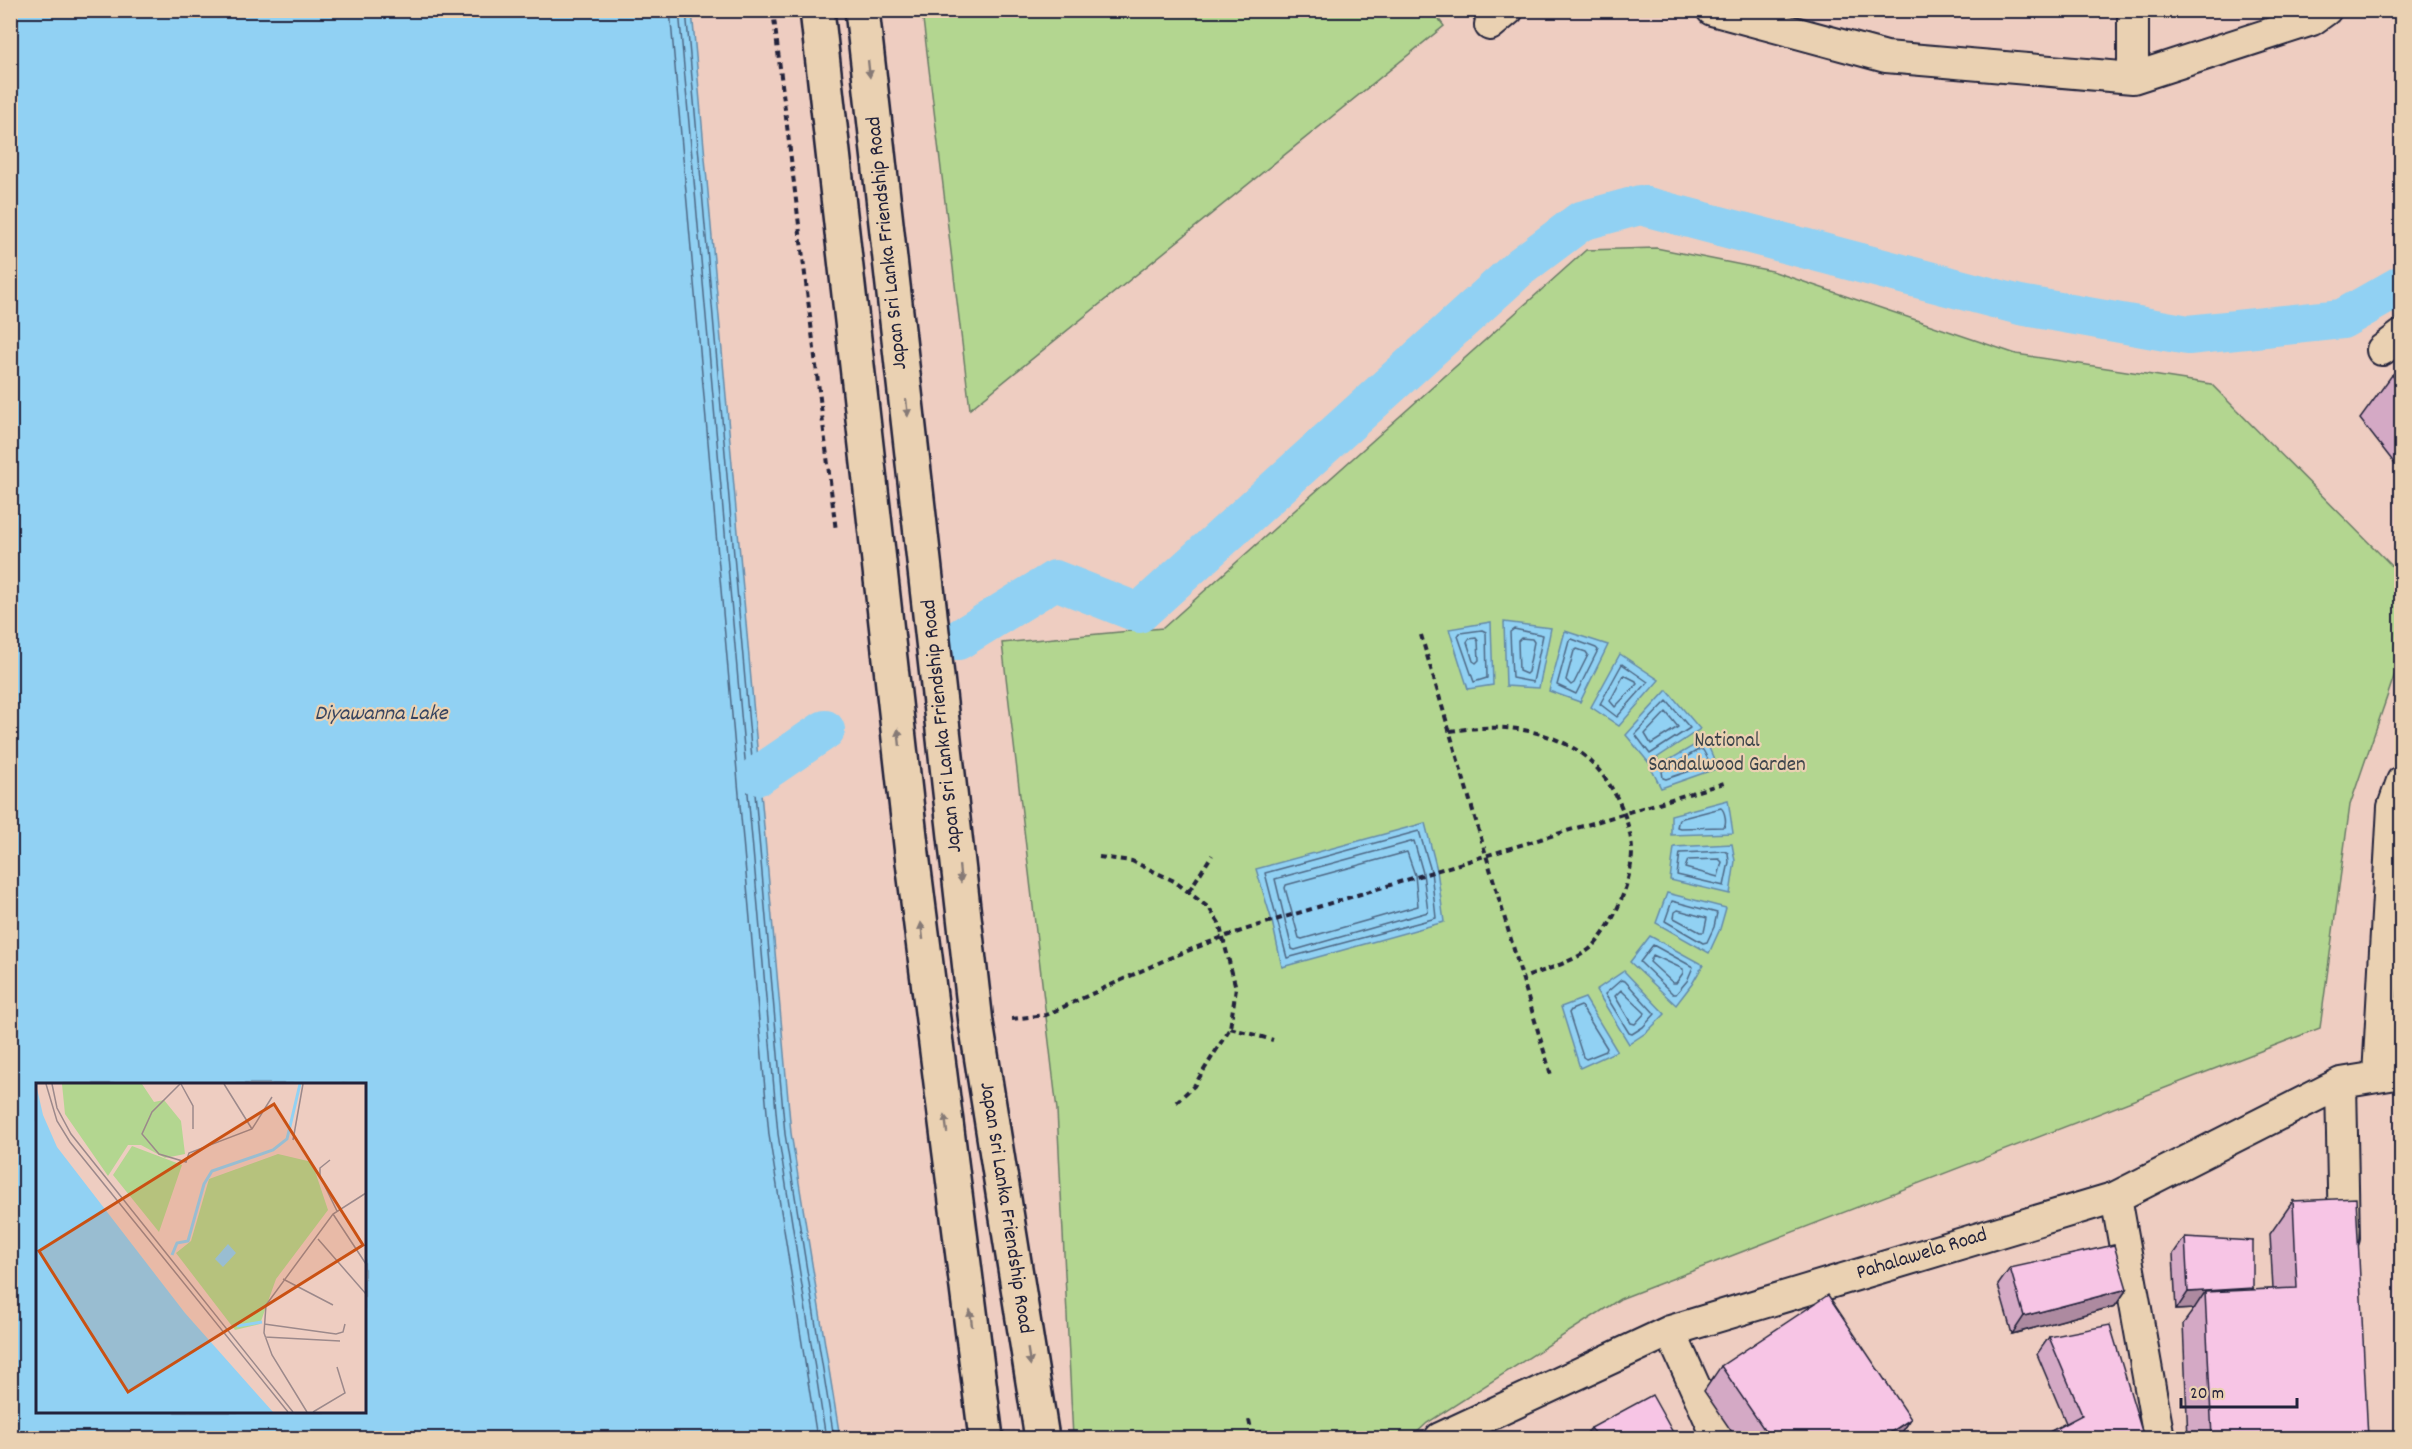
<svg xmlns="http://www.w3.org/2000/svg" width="2412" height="1449" font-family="Dekko,sans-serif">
<rect width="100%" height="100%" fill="#eecdc1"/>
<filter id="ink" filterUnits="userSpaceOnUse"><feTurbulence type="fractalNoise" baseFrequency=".0167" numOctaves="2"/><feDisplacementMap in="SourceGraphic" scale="12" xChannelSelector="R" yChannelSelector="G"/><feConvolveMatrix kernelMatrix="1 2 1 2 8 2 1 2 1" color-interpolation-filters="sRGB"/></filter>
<g filter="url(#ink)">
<path fill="#b3d690" stroke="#6a7c66" stroke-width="1.5" d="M1432 10 1444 26 970 409 922 11Z
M1656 248 1772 271 2016 354 2211 384 2402 576 2401 656 2350 805 2320 1028 1620 1299 1427 1423 1411 1438H1073L1057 1110 1002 643 1163 628 1586 250Z"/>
<path fill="#91d1f3" stroke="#658ba9" stroke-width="1.5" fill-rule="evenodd" d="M10 11H692L791 1133 840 1438H11ZM38 1084H364V1412H38Z
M1491 622 1493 685 1468 689 1449 629Z
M1504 622 1551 628 1539 688 1506 686Z
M1565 631 1608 645 1580 702 1549 691Z
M1620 654 1659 680 1619 726 1591 707Z
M1667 690 1700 729 1649 763 1626 735Z
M1705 739 1718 768 1661 788 1652 770Z
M1728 800 1733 833 1671 835V815Z
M1425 823 1437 870 1444 922 1282 967 1272 921 1256 869Z
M1732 844 1735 861 1730 894 1670 880 1674 847Z
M1667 893 1726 908 1720 929 1709 953 1656 923Z
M1650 936 1703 965 1692 984 1676 1005 1630 962Z
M1624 971 1665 1014 1647 1032 1629 1044 1596 990Z
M1585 998 1617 1051 1580 1068 1561 1007Z"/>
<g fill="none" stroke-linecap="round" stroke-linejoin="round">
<path stroke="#4e6885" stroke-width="1.5" d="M670 10 769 1135 817 1438
M679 10 778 1134 826 1438
M686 10 785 1134 834 1438
M1514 629 1543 635 1533 682 1512 678 1510 632Z
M1482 630 1486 632 1487 678 1474 682 1458 636 1460 633Z
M1476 638 1478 641 1479 660 1476 663 1473 661 1467 642 1469 639Z
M1521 638 1532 639 1534 642 1528 672 1526 674 1519 671 1518 641Z
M1572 639 1596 648 1598 650 1576 694 1557 685 1569 641Z
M1577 649 1586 652 1588 655 1574 683 1571 685 1566 680 1574 651Z
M1622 664 1648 682 1617 717 1600 704Z
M1624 675 1636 681 1637 684 1615 707 1610 701Z
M1667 701 1690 728 1650 754 1635 734Z
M1666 712 1678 727 1651 744 1645 734Z
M1700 749 1703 750 1709 761 1708 765 1666 779 1663 778 1662 771Z
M1721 808C1725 811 1727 823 1724 827L1680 828 1677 827 1679 819Z
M1419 831 1431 871 1436 918 1287 958 1265 873Z
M1414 841 1423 873 1428 912 1295 950 1292 949 1275 879Z
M1725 851 1728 853 1729 862 1724 886 1677 875 1680 853Z
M1407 852 1415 875 1418 906 1302 939 1299 938 1285 888 1286 885Z
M1719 859 1722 862 1718 877 1685 868 1688 860Z
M1672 901 1717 913 1714 927 1707 942 1703 943 1665 921Z
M1678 910 1707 918 1704 932H1700L1674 918 1675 912Z
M1653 945 1693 967 1687 981 1676 994H1673L1640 962Z
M1653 955 1683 969V973L1676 983H1673L1650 962Z
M1621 980 1625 981 1655 1014 1643 1027 1632 1034 1629 1033 1605 994Z
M1621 990 1645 1013 1635 1024 1631 1023 1615 996Z
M1581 1006 1607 1048 1606 1051 1586 1059 1583 1057 1569 1013 1571 1010Z"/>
<path stroke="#91d1f3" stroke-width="40" d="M958 640 1055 580 1139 613 1520 267 1581 221 1640 205 2020 305 2188 335 2342 319 2402 285
M759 775 825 730"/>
<g stroke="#22223b" stroke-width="20">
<path id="lane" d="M1478 10 1490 25"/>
</g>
<g stroke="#22223b" stroke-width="34">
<path id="street" d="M1712 10 1886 57 2133 78 2312 20 2326 10
M1490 25 1508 10
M2133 78V10
M2382 350 2402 335
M2378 1076 2393 807 2402 781
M2341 1083 2344 1238
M2116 1197 2159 1438
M1670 1331 1718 1438
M1440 1438 1670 1331 2116 1197 2341 1083 2402 1073"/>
</g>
<g stroke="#22223b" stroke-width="38">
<path id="secondary" d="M817 10 912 854 986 1438
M862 10 976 1023 1042 1438"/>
</g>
<path stroke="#22223b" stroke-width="4" stroke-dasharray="6 4.5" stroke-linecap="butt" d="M773 10 836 531
M1421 635 1551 1075
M1450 731C1493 725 1534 725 1573 748 1605 766 1631 814 1632 851 1632 880 1615 921 1596 943 1583 959 1542 971 1523 978
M1099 857 1132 861 1174 881 1209 908 1219 923 1236 988 1230 1028 1194 1086 1173 1105
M1189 891 1212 855
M1012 1019 1046 1015 1167 959 1223 937 1272 921 1724 783
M1230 1028 1273 1040
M1249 1420 1253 1438"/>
<use href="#lane" stroke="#ead1b2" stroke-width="15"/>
<use href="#street" stroke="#ead1b2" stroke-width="30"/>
<use href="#secondary" stroke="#ead1b2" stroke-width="33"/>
</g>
<path fill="#d4a9c5" stroke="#22223b" stroke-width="1.5" d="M2402 367V473L2360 419 2392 375Z
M2293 1201 2368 1438H2188L2183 1324 2194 1309 2176 1310 2173 1254 2185 1237 2253 1288 2252 1290 2273 1289 2270 1234Z
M2010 1268 2127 1289 2115 1306 2012 1334 1998 1285Z
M2049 1337 2144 1438H2039L2040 1437 2066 1423 2037 1354Z
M1721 1366 1911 1419 1898 1438H1736L1704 1391Z
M2402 1391V1438H2396L2399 1394Z
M1591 1428 1676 1438H1583Z"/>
<path fill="#ad8aa0" stroke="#22223b" stroke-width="1.5" d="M2253 1288 2241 1306 2205 1292 2194 1309 2176 1310 2188 1292Z
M2127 1289 2115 1306 2012 1334 2024 1316Z
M1911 1419 1898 1438H1882Z"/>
<path fill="#f7c5e5" stroke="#22223b" stroke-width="1.5" d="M2402 367V388L2392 375Z
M2356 1198 2368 1438H2212L2205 1292 2297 1288 2293 1201Z
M2185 1237 2253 1241V1288L2188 1292Z
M2114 1245 2127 1289 2024 1316 2010 1268Z
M1828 1295 1911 1419 1882 1438H1770L1721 1366Z
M2110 1325 2144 1438H2041L2040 1437 2082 1415 2049 1337Z
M1652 1395 1676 1438H1597L1591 1428Z"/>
<defs><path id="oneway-solid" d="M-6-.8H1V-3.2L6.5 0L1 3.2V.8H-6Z" transform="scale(1.5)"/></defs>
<g fill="#867a76">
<use href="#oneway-solid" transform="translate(869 69) rotate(84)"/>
<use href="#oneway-solid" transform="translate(907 408) rotate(84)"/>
<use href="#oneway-solid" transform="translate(899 737) rotate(-96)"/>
<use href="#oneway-solid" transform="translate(960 874) rotate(84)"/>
<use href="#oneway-solid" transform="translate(922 931) rotate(-97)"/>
<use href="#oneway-solid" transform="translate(946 1124) rotate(-97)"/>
<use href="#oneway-solid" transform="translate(971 1318) rotate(-97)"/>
<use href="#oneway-solid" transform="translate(1029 1357) rotate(81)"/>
</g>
</g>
<g text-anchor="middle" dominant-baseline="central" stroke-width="4.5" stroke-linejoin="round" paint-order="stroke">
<g font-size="21" fill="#22223b" stroke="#ead1b2">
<text transform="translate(888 243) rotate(-96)">Japan Sri Lanka Friendship Road</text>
<text transform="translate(943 726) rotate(-96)">Japan Sri Lanka Friendship Road</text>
<text transform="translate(1005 1208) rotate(81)">Japan Sri Lanka Friendship Road</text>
<text transform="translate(1922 1255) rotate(-17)">Pahalawela Road</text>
</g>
<g font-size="21" fill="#3f464c" stroke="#ead1b2">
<text x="1727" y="742">National<tspan x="1727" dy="24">Sandalwood Garden</tspan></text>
</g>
<g font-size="22" font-style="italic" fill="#384560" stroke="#ead1b2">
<text x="381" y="714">Diyawanna Lake</text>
</g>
</g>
<g transform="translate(36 1083)">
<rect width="330" height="330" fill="#eecdc1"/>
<path d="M26 1H106L118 19 128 17 145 38 149 71 129 75 105 62H92L72 93 29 31ZM96 63 146 82 123 149 77 92ZM242 71 276 79 292 127 240 196 224 241 199 247 140 170 155 158 173 96Z" fill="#b3d690"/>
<path d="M0 1 7 32 21 64 149 230 237 329H0ZM192 161 200 170 187 184 179 176Z" fill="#91d1f3"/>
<path fill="none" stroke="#91d1f3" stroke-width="3" d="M136 172 141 160 152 158 168 101 176 88 237 67 251 56 264 1M201 243 226 239"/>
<path fill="none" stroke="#9c898b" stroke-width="1.5" d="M10 1 21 38 34 59 252 329M16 1 21 25 35 51 257 329M144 1 116 29 106 51 123 71 150 79 153 70 216 46 236 14M145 1 157 23V46M188 1 216 46M257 57 267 1M294 77 284 85V93L301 128M297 131 330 181M282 156 330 211M247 196 297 222M228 241 300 251 307 249 309 241M229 254 304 258M271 329 236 272 228 250 230 222 297 131 330 110M277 329 309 310 301 284"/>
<path fill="#ca5113" fill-opacity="0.15" stroke="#ca5113" stroke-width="3" d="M238 21 327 162 92 309 3 168Z"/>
<rect width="330" height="330" fill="none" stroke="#22223b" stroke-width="3"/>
</g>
<rect width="2412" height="1449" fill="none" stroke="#ead1b2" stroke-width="36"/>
<rect x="18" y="18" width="2376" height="1413" fill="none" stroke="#22223b" stroke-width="2" filter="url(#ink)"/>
<path d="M2181 1398v9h116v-9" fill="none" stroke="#22223b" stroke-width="3"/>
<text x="2190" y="1398" font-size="18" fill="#22223b" stroke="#ead1b2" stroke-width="4.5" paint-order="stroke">20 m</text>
</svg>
